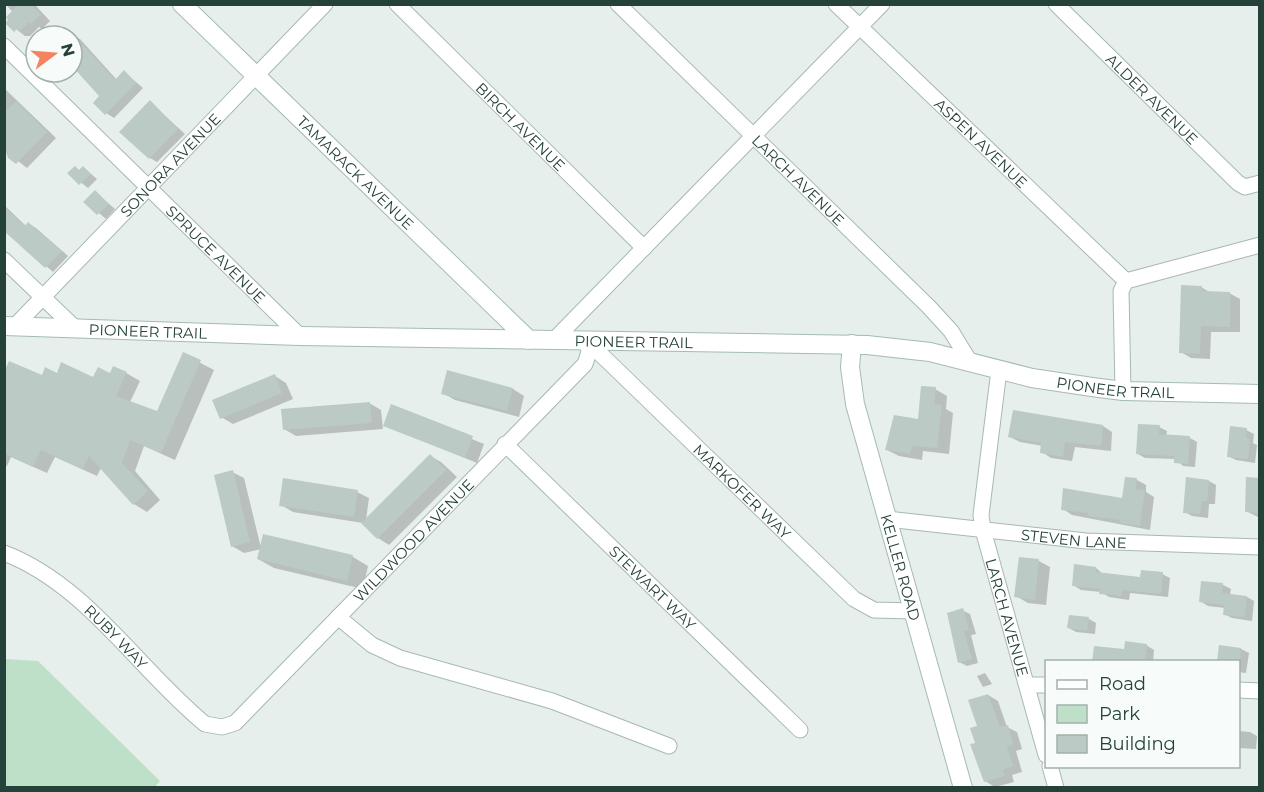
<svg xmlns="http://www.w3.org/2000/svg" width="1264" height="792" font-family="Montserrat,sans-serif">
<rect width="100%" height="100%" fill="#e6efeb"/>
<path fill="#bfe0c8" d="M5 659 38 661 160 781 154 788 5 787Z"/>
<path fill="#0003" d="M5 4H34L50 21 42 29 39 27 30 36H25L7 22 13 12Z
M73 35 80 39 117 80 124 72 143 88 114 118 106 113 101 96 72 65Z
M4 88 56 138 27 168 4 150Z
M150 102 185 134 157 162 150 158Z
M83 167 97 179 88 188 69 173 75 168 80 171Z
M95 192 115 209 106 219 86 202Z
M4 205 26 226 29 224 36 228 68 256 53 272 4 229Z
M1201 287 1211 293H1229L1240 299V332H1211L1210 359 1191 358 1181 352Z
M183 354 214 370 175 460 144 446 135 471 160 500 147 512 134 504 101 468 97 476 55 457 47 473 11 457 7 466 4 465V376L42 377 57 375 94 379 126 373 140 381 130 402 158 413Z
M275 376 286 383 293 399 233 424 221 417Z
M513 389 524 396 519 417 455 400 443 393Z
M935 389 947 396 946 409 953 413 949 454 923 451 922 460 899 456 887 450 920 420Z
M369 403 381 410 383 429 296 436 284 429Z
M392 406 484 444 477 463 385 425Z
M1103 426 1112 432 1111 451 1075 447 1072 461 1051 458 1042 452 1043 446 1020 442 1010 437Z
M1159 427 1167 431 1166 436 1190 438 1197 442 1195 467 1183 466 1176 459 1145 458 1138 454Z
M1246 430 1254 434 1253 443 1257 445 1255 463 1236 460 1228 456Z
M430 456 441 462 457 477 389 545 378 538 363 523 293 512 281 505 357 492 369 498 366 520Z
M232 472 244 478 261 548 353 557 368 566 363 589 274 568 258 559 261 549 244 553 232 546Z
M1127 478 1137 480 1146 485V492L1154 497 1150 530 1072 515 1063 509 1124 500Z
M1260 479V518L1246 511Z
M1209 481 1216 485 1215 504H1209L1208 518 1192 516 1185 512Z
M1039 561 1050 567 1046 605 1028 603 1016 596Z
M1096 568 1103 574 1141 578 1162 574 1170 578 1168 597 1130 593 1129 600 1109 597 1101 592 1081 590 1073 585Z
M1203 582 1223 585 1231 589 1230 595 1247 597 1254 601 1252 621 1232 618 1224 614 1225 608 1208 606 1200 601Z
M962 610 970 614 976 634 971 635 978 663 967 666 959 662Z
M1089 619 1096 623 1095 634 1076 632 1069 628Z
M1146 645 1154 650 1153 662H1094Z
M1220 647 1241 649 1249 653 1246 673 1238 672V662Z
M985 673 992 684 983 687 977 676Z
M988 695 998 701 1007 727 1017 732 1022 749 1016 751 1022 772 1012 775 1014 782 995 787 985 781 977 744Z
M1238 731 1250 732 1257 736 1256 749 1238 748Z
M1178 766H1201V768Z"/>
<path fill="#bbcac4" d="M19 4H31L41 15 31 24 29 22 20 31 17 29 14 32 5 23 8 20 6 17Z
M72 33 115 80 124 70 136 83 105 115 93 103 99 96 72 66Z
M150 100 178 129 149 159 119 132Z
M16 101 47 132 16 164 8 158 4 146V113Z
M75 166 79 170 83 166 91 174 79 185 67 173Z
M95 190 109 204 97 215 83 202Z
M4 207 25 226 28 222 62 251 45 268 4 231Z
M1181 285 1202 286V291L1230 292V327L1201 326 1200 354 1179 353Z
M183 352 201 360 161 453 130 440 122 463 148 491 133 505 89 456 83 469 41 450 33 467 4 453V372L9 361 42 375 45 367 57 373 61 362 93 377 98 367 110 373 113 366 127 372 116 396 157 411Z
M447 370 513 388 507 411 441 394Z
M275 374 282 393 220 419 212 400Z
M921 386 936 387 934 404 942 405 937 448 912 446 910 454 885 450 894 415 918 419Z
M370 402 372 423 283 430 281 409Z
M391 404 473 436 465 458 383 426Z
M1013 410 1103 425 1101 446 1065 442 1063 457 1040 453 1041 443 1008 437Z
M1138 424 1160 425 1159 434 1190 436 1188 464 1174 463V456L1136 454Z
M1230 426 1247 428 1246 438 1250 439 1248 459 1227 457Z
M430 454 446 470 377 539 361 523Z
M233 470 250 542 231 547 214 475Z
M1125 477 1137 478 1136 489 1145 490 1140 526 1119 523 1120 520 1087 516 1088 513 1061 510 1063 488 1122 498Z
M1186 477 1209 480 1207 501H1202L1200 514 1183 513Z
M1246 477 1260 478V513L1245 512Z
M283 478 358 490 354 517 279 506Z
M263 534 353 555 347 581 257 559Z
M1019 557 1039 559 1035 600 1014 597Z
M1074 564 1096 567V572L1140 577 1141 570 1163 572 1161 594 1122 590V596L1099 594 1100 589 1072 586Z
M1201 581 1223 583 1222 593 1247 596 1245 617 1223 615 1224 605 1199 602Z
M963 608 969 630 964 631 972 659 958 663 947 613Z
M1069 615 1089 617 1087 631 1067 628Z
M1125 641 1147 644 1145 662H1092L1094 646 1124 649Z
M1219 645 1241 648 1240 662H1217Z
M988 694 1000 727 1008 725 1013 744 1007 746 1013 766 1003 770 1005 776 984 782 970 744 975 743 970 728 977 726 968 700Z"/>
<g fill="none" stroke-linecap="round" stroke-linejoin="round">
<g stroke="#a8b8b2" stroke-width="17">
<g id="street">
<path id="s1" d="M397 4 644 248"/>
<path id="s2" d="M618 4 929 307 951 331 970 362"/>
<path id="s3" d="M836 4 1126 281"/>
<path id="s4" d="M1056 4 1238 183 1245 187 1260 183"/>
<path id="s5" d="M4 46 300 336"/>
<path d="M4 260 76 329"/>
<path id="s6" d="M14 327 325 4"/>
<path d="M553 341 882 4"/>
<path id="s7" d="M587 341 854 599 874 610 913 611"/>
<path id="s8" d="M999 370 981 515 983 530 1046 755"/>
<path d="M1123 391 1121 291 1126 281 1260 245"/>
<path id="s9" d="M505 444 800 730"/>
<path id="s10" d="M887 519 1086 541 1260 547"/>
<path id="s11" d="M4 553C86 584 138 669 205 724L222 727 235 723 585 364 589 352 587 341"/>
<path d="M338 617 372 645 400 658 552 701 669 746"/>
<path d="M1027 685H1046"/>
<path d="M1238 690 1260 691"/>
<path d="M1050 766 1056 788"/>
</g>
</g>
<g stroke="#a4bbb3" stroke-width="20">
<g id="secondary">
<path id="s12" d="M182 4 529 340"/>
<path id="s13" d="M4 326 300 336 867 345 930 352 1032 378 1092 387 1123 391 1260 394"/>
<path id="s14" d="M852 344 850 367 855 404 963 788"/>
</g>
</g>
<use href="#street" stroke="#fff" stroke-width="15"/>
<use href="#secondary" stroke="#fff" stroke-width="18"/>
</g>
<g text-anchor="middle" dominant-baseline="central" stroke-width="5" stroke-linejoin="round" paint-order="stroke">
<g font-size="15" fill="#24423a" stroke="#f7fbf9">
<text stroke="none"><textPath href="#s4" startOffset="135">ALDER AVENUE</textPath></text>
<text stroke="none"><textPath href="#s1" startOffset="174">BIRCH AVENUE</textPath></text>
<text stroke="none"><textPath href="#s3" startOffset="201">ASPEN AVENUE</textPath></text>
<text stroke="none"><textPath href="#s6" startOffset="225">SONORA AVENUE</textPath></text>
<text stroke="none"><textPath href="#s12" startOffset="242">TAMARACK AVENUE</textPath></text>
<text stroke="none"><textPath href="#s2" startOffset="252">LARCH AVENUE</textPath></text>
<text stroke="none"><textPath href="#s5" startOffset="297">SPRUCE AVENUE</textPath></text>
<text stroke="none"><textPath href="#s13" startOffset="144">PIONEER TRAIL</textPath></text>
<text stroke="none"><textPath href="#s13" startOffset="630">PIONEER TRAIL</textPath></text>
<text stroke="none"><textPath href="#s13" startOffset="1116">PIONEER TRAIL</textPath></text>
<text stroke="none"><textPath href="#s7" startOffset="216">MARKOFER WAY</textPath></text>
<text stroke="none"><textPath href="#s11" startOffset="552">WILDWOOD AVENUE</textPath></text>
<text stroke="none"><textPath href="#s10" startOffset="188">STEVEN LANE</textPath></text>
<text stroke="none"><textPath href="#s14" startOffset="230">KELLER ROAD</textPath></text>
<text stroke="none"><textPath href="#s9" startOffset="206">STEWART WAY</textPath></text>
<text stroke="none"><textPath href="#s8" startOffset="252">LARCH AVENUE</textPath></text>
<text stroke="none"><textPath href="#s11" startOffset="141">RUBY WAY</textPath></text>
</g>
</g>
<rect width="1264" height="792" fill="none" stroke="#24423a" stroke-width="12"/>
<rect x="1045" y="660" width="195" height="108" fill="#f7fbf9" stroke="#a3b1ad" stroke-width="1.5"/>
<rect x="1057" y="680" width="30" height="9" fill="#ffffff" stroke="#a3b1ad" stroke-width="1.5"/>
<text x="1099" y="690" font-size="18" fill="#24423a">Road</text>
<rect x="1057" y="705" width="30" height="18" fill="#bfe0c8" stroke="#a3b1ad" stroke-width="1.5"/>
<text x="1099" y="720" font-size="18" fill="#24423a">Park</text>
<rect x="1057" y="735" width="30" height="18" fill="#bbcac4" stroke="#a3b1ad" stroke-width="1.5"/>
<text x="1099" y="750" font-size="18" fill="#24423a">Building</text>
<g transform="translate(54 54) rotate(74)"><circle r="28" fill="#f7fbf9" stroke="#a3b1ad" stroke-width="1.5"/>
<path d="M0-4.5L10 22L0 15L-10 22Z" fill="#f4845f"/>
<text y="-9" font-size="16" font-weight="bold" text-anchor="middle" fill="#24423a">N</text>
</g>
</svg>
